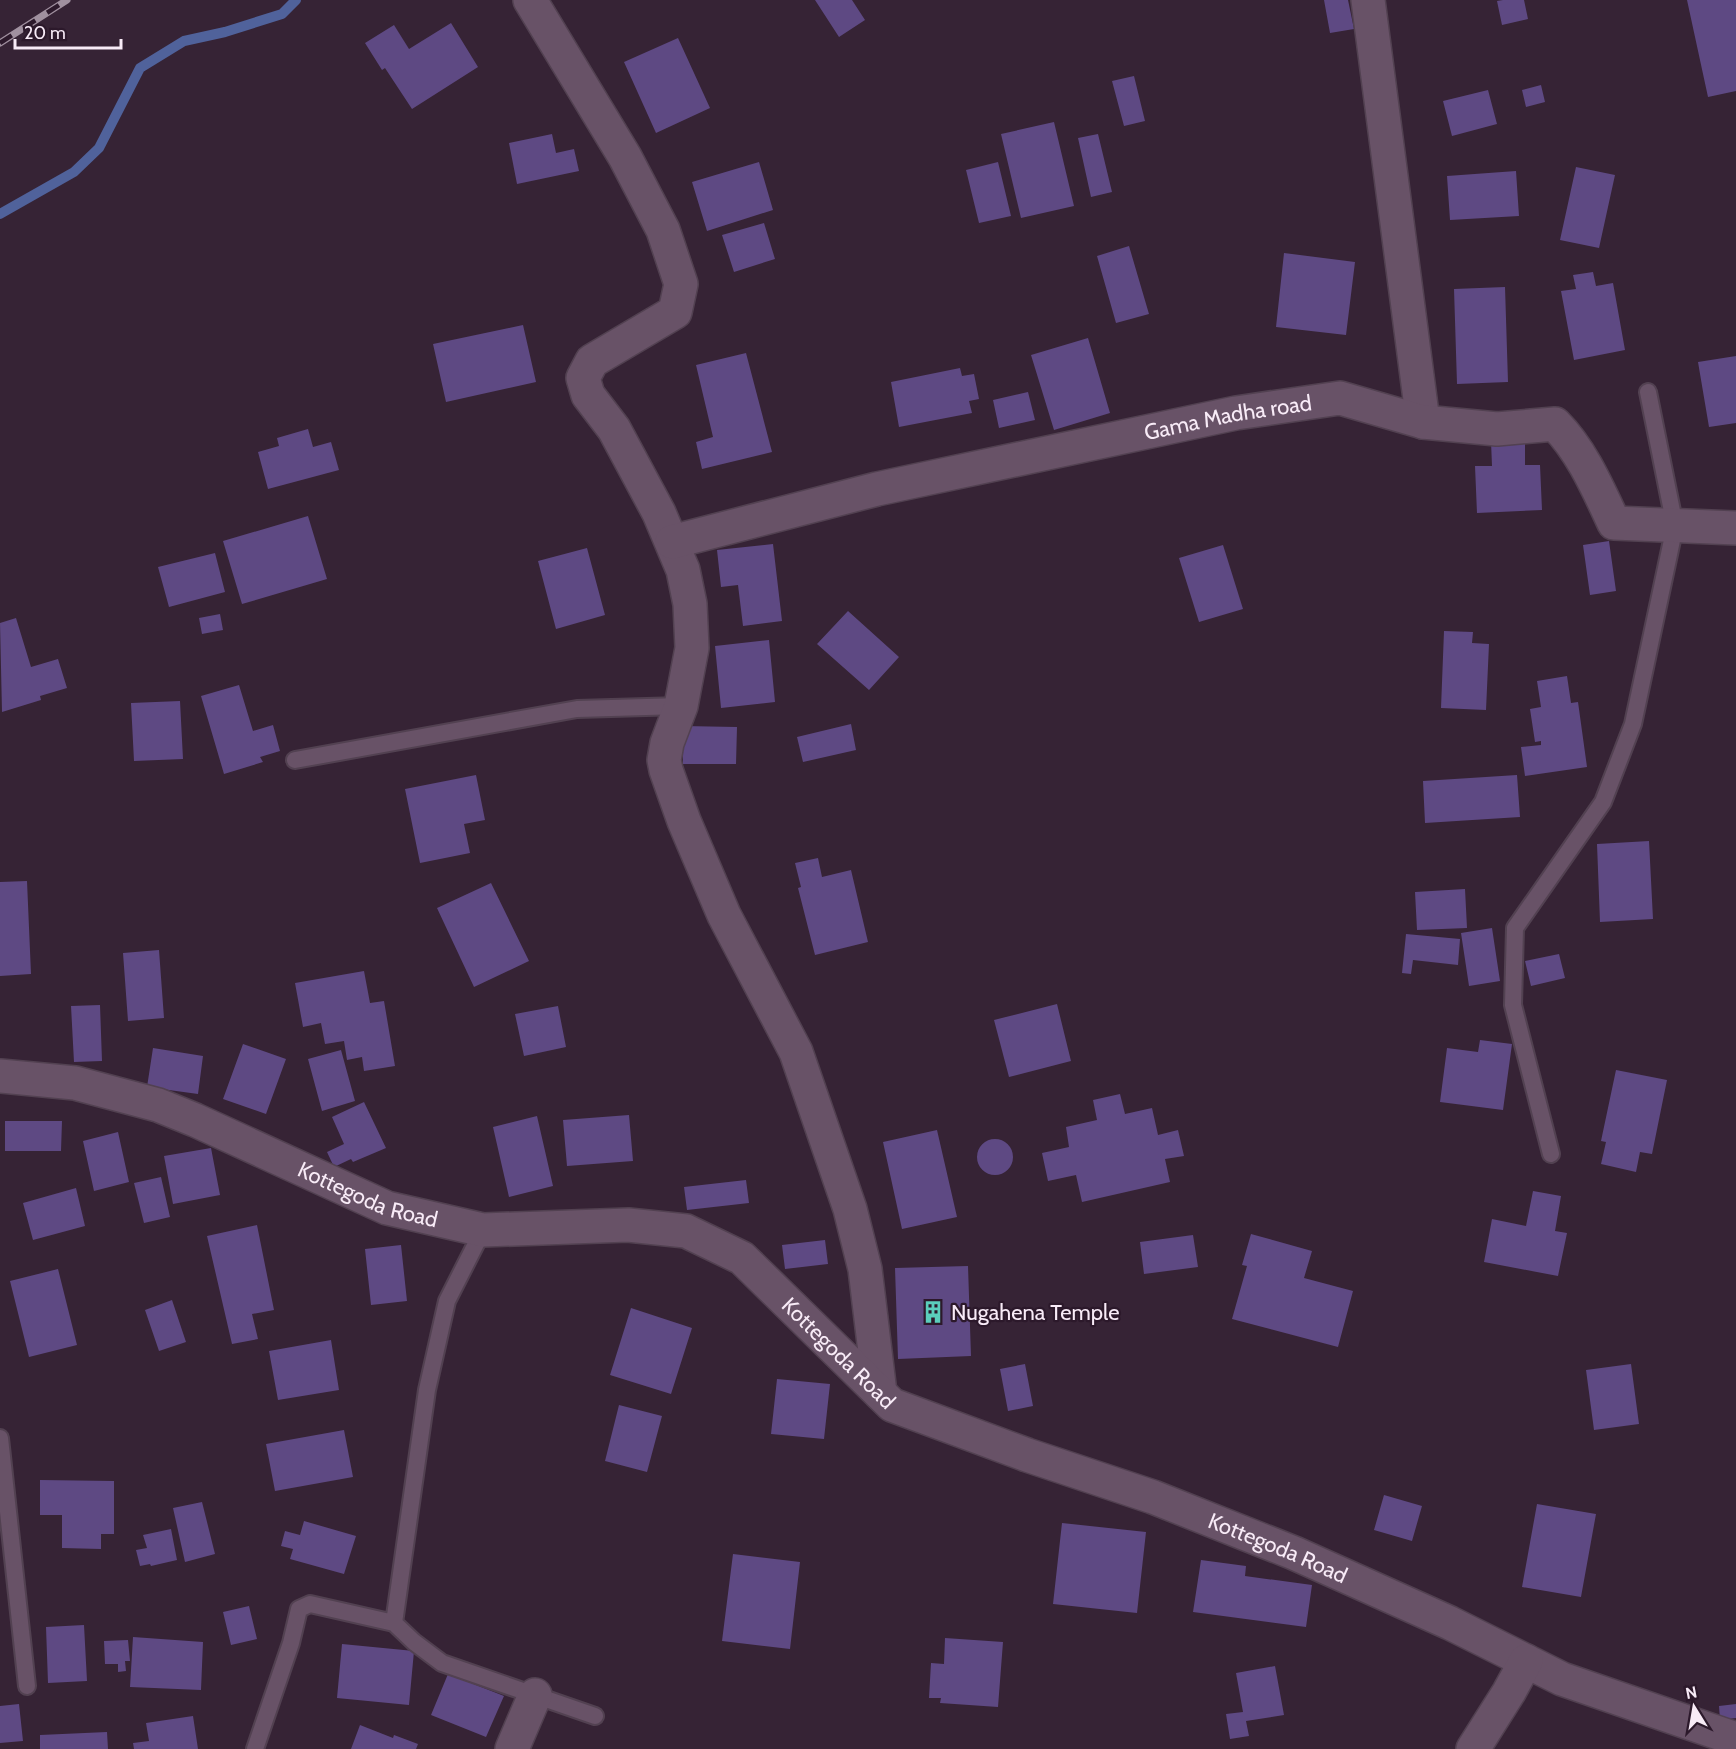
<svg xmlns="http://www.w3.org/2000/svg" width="1736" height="1749" font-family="Cabin,sans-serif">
<rect width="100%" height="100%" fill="#362335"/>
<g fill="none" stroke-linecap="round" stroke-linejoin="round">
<path stroke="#50629b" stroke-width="10" d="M0 214 74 172 99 148 140 68 184 41 225 32 282 14 296 0"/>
</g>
<path fill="#5e4983" d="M815 0H852L865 20 839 37Z
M1324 0H1348L1354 29 1330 33Z
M1503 0H1524L1528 19 1502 25 1497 1Z
M1687 0H1736V91L1708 97Z
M451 23 478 67 412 109 385 68 382 70 365 43 394 25 409 49Z
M678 38 710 108 656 133 624 62Z
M1134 76 1145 121 1124 126 1112 81Z
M1541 85 1545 102 1526 107 1522 90Z
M1488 90 1497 124 1452 136 1443 101Z
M1054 122 1074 206 1021 218 1001 134Z
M552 134 556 153 574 149 579 171 517 184 509 143Z
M1098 134 1112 192 1091 197 1078 138Z
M759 162 773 210 707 231 692 182Z
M998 162 1011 216 979 223 966 170Z
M1576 167 1615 175 1599 248 1560 240Z
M1516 171 1519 216 1450 220 1447 176Z
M764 223 775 259 734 272 722 235Z
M1129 246 1149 314 1116 323 1097 256Z
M1284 253 1355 262 1346 335 1276 327Z
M1593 272 1596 286 1613 283 1625 350 1574 360 1561 291 1576 289 1573 275Z
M1505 287 1508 382 1457 384 1454 289Z
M523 325 536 382 446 402 433 344Z
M1088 338 1110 413 1054 430 1031 355Z
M746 353 772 452 702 469 696 442 713 437 696 365Z
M1736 356V423L1709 427 1698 362Z
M960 368 962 376 974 374 979 399 969 401 972 413 899 427 891 382Z
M1028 392 1035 420 999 428 993 400Z
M308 429 313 447 331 442 339 470 268 489 258 452 279 446 277 438Z
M1525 440V465H1540L1542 510 1477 513 1475 466H1492L1491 441Z
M308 516 327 579 242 604 223 541Z
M1609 541 1616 591 1590 595 1583 545Z
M773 544 782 621 743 626 738 585 721 587 717 550Z
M1223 545 1243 609 1199 622 1179 558Z
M587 548 605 615 556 629 538 561Z
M215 553 225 592 169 607 158 567Z
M848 611 899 657 869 690 817 644Z
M220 614 223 630 202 634 199 618Z
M16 618 31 667 58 659 67 688 40 696 41 700 2 712 0 623Z
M1444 631 1473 632 1472 643 1489 644 1486 710 1441 708Z
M769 640 775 702 721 708 715 646Z
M1567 676 1571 703 1578 702 1587 767 1525 776 1521 747 1541 745V741L1535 742 1530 709 1541 707 1537 681Z
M239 685 253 731 273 725 280 751 260 757 263 762 224 774 201 696Z
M180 701 183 759 134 761 131 703Z
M851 724 856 750 803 762 797 737Z
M683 726 737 727 736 764H683Z
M476 775 485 820 464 824 470 853 420 863 405 789Z
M1517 775 1520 817 1425 823 1423 781Z
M1649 841 1653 919 1600 922 1597 844Z
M818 858 822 877 851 870 868 942 815 955 798 888 801 887 795 863Z
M27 881 31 974 0 976V882Z
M491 883 529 961 474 987 437 908Z
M1465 889 1467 928 1417 930 1415 892Z
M1492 928 1500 981 1469 986 1461 933Z
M1406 934 1460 939 1458 965 1413 960 1411 974 1402 973Z
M159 950 164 1018 128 1021 123 953Z
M1559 954 1565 978 1531 986 1525 961Z
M364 971 370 1003 384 1001 395 1066 364 1071 362 1057 347 1060 344 1041 325 1044 321 1023 303 1027 295 983Z
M1057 1004 1071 1061 1009 1077 994 1020Z
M100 1005 102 1061 74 1062 71 1006Z
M558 1006 566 1047 524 1056 515 1014Z
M1480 1040 1512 1044 1503 1110 1440 1102 1447 1048 1478 1052Z
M243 1044 286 1059 266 1114 223 1099Z
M153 1048 203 1056 198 1094 147 1087Z
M341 1050 355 1101 322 1111 308 1059Z
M1616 1070 1667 1080 1652 1154 1640 1152 1636 1172 1601 1164 1606 1142 1601 1141Z
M1120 1094 1125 1114 1152 1108 1158 1135 1178 1130 1184 1156 1165 1159 1170 1182 1082 1202 1076 1175 1048 1181 1042 1153 1069 1147 1066 1127 1097 1120 1093 1100Z
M364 1102 386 1148 353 1162 351 1159 334 1167 327 1152 344 1144 332 1117Z
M629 1115 633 1161 567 1166 563 1120Z
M537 1116 553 1186 509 1197 493 1127Z
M5 1121H62L61 1151H5Z
M937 1130 957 1217 902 1229 883 1142Z
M118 1132 129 1182 94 1191 83 1141Z
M977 1157a18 18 0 1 1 36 0a18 18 0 1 1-36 0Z
M211 1148 220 1195 173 1204 164 1156Z
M161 1177 170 1217 144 1223 134 1183Z
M746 1180 749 1203 687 1210 684 1187Z
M76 1188 85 1226 33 1240 23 1203Z
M1533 1191 1561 1196 1555 1231 1567 1233 1558 1276 1484 1262 1492 1219 1526 1226Z
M257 1225 274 1310 252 1314 258 1339 232 1344 207 1236Z
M1251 1234 1312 1251 1304 1278 1353 1291 1338 1347 1232 1319 1247 1266 1242 1265Z
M1193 1235 1198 1267 1144 1274 1140 1242Z
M825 1240 828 1264 785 1269 782 1245Z
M401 1245 407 1301 371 1305 365 1249Z
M968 1266 971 1356 898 1359 895 1268Z
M58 1269 77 1345 29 1357 10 1281Z
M172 1300 186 1342 159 1351 145 1310Z
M631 1308 692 1328 671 1394 610 1375Z
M331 1340 339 1390 278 1400 269 1351Z
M1025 1364 1033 1406 1008 1411 1000 1369Z
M1631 1364 1639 1424 1594 1430 1586 1370Z
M777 1379 830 1384 824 1439 771 1434Z
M619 1405 662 1416 647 1472 605 1461Z
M344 1430 353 1477 275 1491 266 1444Z
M40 1480 114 1481V1534H101V1549L62 1548V1515H40Z
M1384 1495 1422 1506 1412 1541 1374 1530Z
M202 1502 215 1554 185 1562 173 1508Z
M1537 1504 1596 1514 1581 1597 1522 1587Z
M304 1521 356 1536 344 1574 290 1559 293 1549 281 1546 285 1531 300 1535Z
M1062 1523 1146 1532 1137 1613 1053 1604Z
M171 1529 177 1560 151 1566 150 1564 140 1566 136 1550 147 1548 143 1535Z
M733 1554 800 1562 790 1649 722 1641Z
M1201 1560 1246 1566 1245 1576 1312 1585 1306 1627 1193 1612Z
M249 1606 257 1639 231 1645 223 1612Z
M84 1625 87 1681 48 1683 46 1627Z
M133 1637 203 1642 201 1690 130 1687Z
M945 1638 1003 1642 998 1707 940 1703 941 1698H929L931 1663 944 1664Z
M128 1640 130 1661H125L126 1671 118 1672V1664H105L104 1641Z
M342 1644 414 1651 409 1705 337 1698Z
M1275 1666 1284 1715 1246 1721 1249 1736 1230 1739 1226 1714 1243 1712 1236 1673Z
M448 1674 504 1696 486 1737 431 1715Z
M19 1704 23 1741 0 1743V1706Z
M1736 1704V1718L1720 1720 1719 1706Z
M193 1716 198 1749H134L133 1743 149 1741 146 1723Z
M360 1725 393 1738 394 1735 418 1744 416 1749H351Z
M107 1732 108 1749H40V1735Z"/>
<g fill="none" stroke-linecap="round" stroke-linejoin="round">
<g stroke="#524151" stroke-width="20">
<path id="service" d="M295 760 577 709 681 706
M1551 1154 1513 1005 1515 928 1603 802 1633 724 1675 526 1648 392
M483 1230 447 1301 427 1390 394 1623 414 1642 442 1663 595 1716
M0 1438 27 1686
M255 1749 291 1643 299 1609 310 1604 394 1623"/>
</g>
<g stroke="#524151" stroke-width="36">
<g id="minor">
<path d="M530 0 625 157 663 230 681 284 675 312 592 361 583 378 588 395 614 429 659 513 683 570 690 604 692 648 681 706 667 743 664 760 666 770 684 821 724 915 796 1052 850 1209 865 1269 880 1393"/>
<path d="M1368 0 1423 422"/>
<path id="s1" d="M672 542 877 489 1236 413 1340 398 1423 422 1497 429 1555 424C1582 451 1598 489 1614 523L1736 528"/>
<path id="s2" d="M0 1076 75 1083 158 1105 195 1120 387 1208 483 1230 628 1225 686 1231 742 1258 892 1405 1027 1455 1153 1497 1294 1553 1450 1623 1562 1679 1736 1739"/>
<path d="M512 1749 535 1695"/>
<path d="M1473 1749 1509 1692 1526 1661"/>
</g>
</g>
<use href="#service" stroke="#685267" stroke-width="16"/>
<use href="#minor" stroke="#685267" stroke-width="33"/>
<g stroke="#a0909f" stroke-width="7">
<path id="rail" d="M0 43 67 0"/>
</g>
<use href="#rail" stroke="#2c192b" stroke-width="4.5" stroke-dasharray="14" stroke-linecap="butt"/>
</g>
<defs>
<g id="building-bare" transform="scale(1.8)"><path d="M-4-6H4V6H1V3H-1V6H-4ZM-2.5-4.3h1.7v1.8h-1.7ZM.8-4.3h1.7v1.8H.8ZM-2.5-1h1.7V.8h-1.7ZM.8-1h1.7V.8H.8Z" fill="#5bcebc" stroke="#2c192b" stroke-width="2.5" paint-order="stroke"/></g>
</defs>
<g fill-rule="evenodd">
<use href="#building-bare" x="933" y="1312"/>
</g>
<g text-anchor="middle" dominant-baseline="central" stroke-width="4.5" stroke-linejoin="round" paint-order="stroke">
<g font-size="22" fill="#f8ebf7" stroke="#2c192b">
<text stroke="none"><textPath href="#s1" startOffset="570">Gama Madha road</textPath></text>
<text stroke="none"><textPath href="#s2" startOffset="390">Kottegoda Road</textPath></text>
<text stroke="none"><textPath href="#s2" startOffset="912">Kottegoda Road</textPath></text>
<text stroke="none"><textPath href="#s2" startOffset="1398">Kottegoda Road</textPath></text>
</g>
<g font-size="22" fill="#f8ebf7" stroke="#2c192b" text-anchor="start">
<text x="951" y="1312">Nugahena Temple</text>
</g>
</g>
<g transform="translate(1694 1707) rotate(349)" stroke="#2c192b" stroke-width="4.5" paint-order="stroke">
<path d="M0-4.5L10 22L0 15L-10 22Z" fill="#f8ebf7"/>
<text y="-9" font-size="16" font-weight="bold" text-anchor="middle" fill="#f8ebf7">N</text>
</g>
<path d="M15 39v9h106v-9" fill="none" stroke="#f8ebf7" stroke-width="3"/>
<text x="24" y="39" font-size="18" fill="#f8ebf7" stroke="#2c192b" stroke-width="4.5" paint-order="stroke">20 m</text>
</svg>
